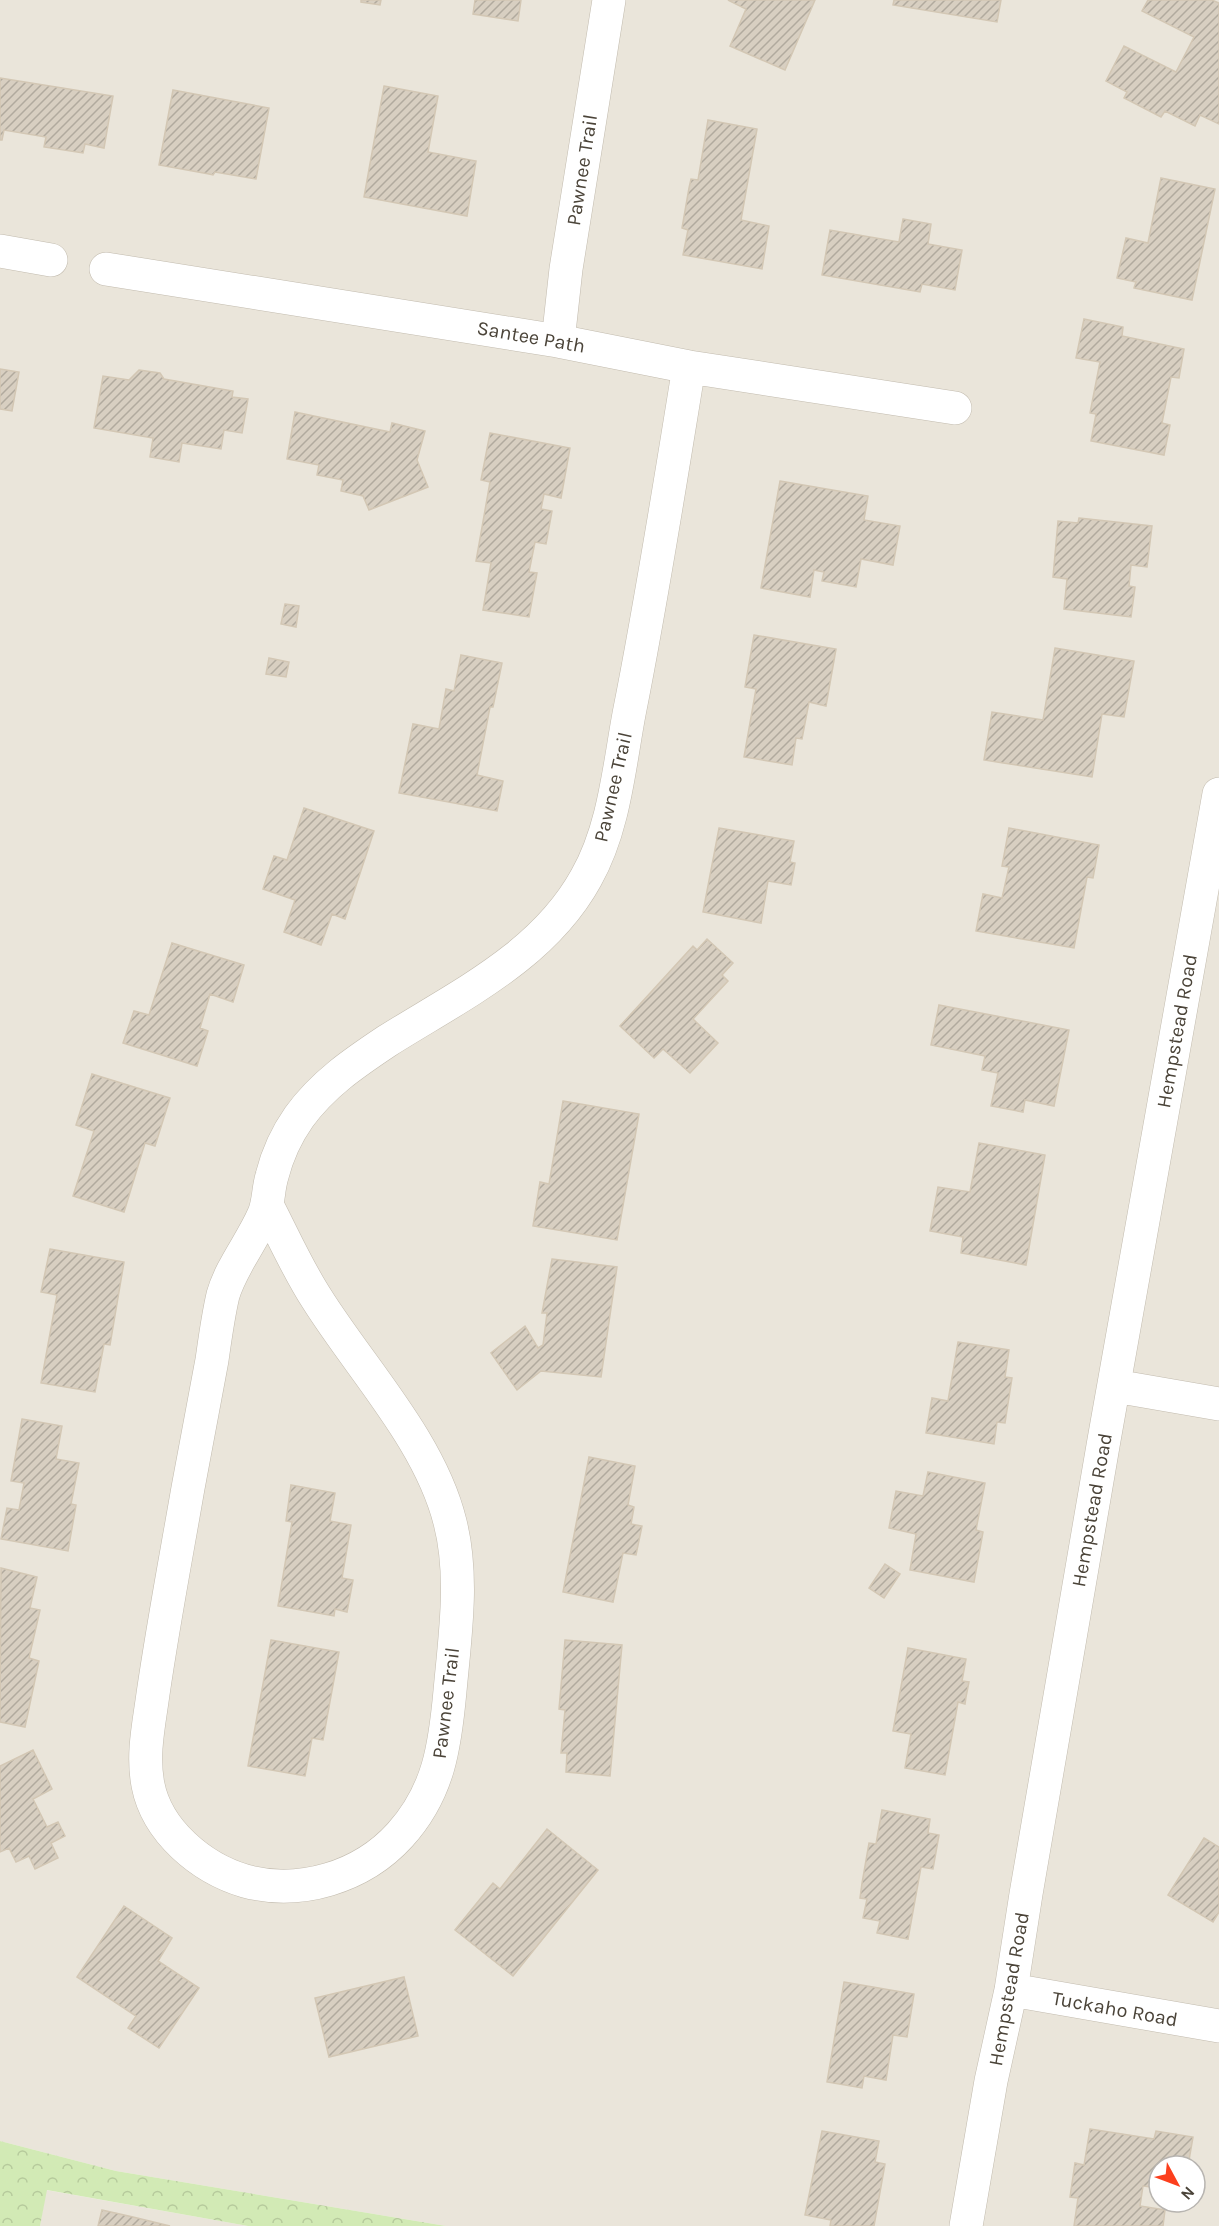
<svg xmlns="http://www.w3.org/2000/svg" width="1219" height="2226" font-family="Karla,sans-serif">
<defs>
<pattern id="forest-crowns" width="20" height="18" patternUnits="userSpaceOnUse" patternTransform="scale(1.5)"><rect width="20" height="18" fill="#d2eab5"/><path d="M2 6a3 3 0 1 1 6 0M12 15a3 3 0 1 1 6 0" fill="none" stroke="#b6ca9c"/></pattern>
<pattern id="building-hatch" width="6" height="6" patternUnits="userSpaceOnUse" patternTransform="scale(1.5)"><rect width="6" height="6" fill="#d8cfc1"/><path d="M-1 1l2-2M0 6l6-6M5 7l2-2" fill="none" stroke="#b1aa9e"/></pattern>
</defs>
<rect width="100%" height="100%" fill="#f6f3ec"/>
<path fill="#eae5da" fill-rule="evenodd" d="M0 0H1219V2226H446L116 2171 0 2141ZM1159 2166H1195V2202H1159Z
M46 2190 248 2226H40Z"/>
<path fill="url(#forest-crowns)" d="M0 2141 116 2171 446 2226H248L47 2190 40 2226H0Z"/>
<path fill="url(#building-hatch)" stroke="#d3c7b4" stroke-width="1.5" d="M361 0H381L380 5 361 2Z
M475 0H521L518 21 473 14Z
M815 0 785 70 730 46 746 9 728 0Z
M894 0H1001L997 22 893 5Z
M1148 0H1212L1219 3V124L1200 115 1195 126 1165 111 1161 117 1124 98 1127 92 1106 81 1124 46 1176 72 1194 37 1142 11Z
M0 78 113 96 104 148 85 144 83 153 44 147 46 137 4 130 2 140H0Z
M384 86 438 96 428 152 476 161 467 216 364 197Z
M173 90 269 108 256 179 215 172 213 175 209 174 159 165Z
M708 120 757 129 741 220 769 226 762 269 683 255 688 230 682 228 689 188 691 179 698 180Z
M1161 178 1215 189 1192 300 1134 288 1136 282 1117 278 1126 238 1148 243Z
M903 219 931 224 928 244 962 250 955 290 922 284 920 292 822 275 830 230 899 242Z
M1084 319 1123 327 1122 336 1184 349 1179 378 1171 377 1162 423 1170 425 1164 455 1091 441 1096 414 1090 413 1100 362 1076 358Z
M0 369 19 372 12 411 0 409Z
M139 370 160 373 164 379 233 391 232 397 248 399 242 433 224 430 221 449 182 443 179 462 150 457 153 438 94 428 103 376 129 380Z
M295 412 390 432 392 423 425 431 417 460 428 487 369 510 363 496 341 491 343 480 317 475 319 465 287 459Z
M490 433 570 448 561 498 544 494 541 509 552 511 546 544 535 542 529 572 537 573 529 617 483 610 491 563 476 561 490 482 481 480Z
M780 481 868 496 864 520 900 526 893 565 861 559 856 587 822 581 824 572 814 570 810 597 761 588Z
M1079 518 1152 526 1147 567 1131 565 1129 586 1135 587 1131 617 1064 609 1067 579 1053 577 1058 521 1078 523Z
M285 604 299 606 296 627 281 624Z
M754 635 836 649 826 706 809 702 802 739 796 738 792 765 744 757 756 689 745 687Z
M1055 648 1134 661 1124 717 1102 714 1092 777 984 760 992 712 1043 720Z
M461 655 502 663 493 707H490L477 775 503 781 497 811 399 793 413 724 439 729 446 689 454 691Z
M269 658 289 662 286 677 266 674Z
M304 808 374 831 345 919 332 914 321 945 284 932 295 900 263 889 274 856 287 860Z
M719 828 794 841 790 862 795 863 791 885 768 881 761 923 703 912Z
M1009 828 1099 845 1093 878 1087 877 1074 948 976 931 983 894 1002 898 1009 867 1002 866Z
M707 939 733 963 722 975 728 981 693 1019 718 1043 690 1073 663 1049 654 1058 620 1026 693 946 697 950Z
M172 943 244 965 233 1002 210 994 200 1028 208 1031 197 1066 123 1043 134 1011 149 1015Z
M939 1005 1069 1030 1054 1106 1025 1100 1023 1112 991 1106 998 1073 982 1070 985 1056 931 1045Z
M92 1074 170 1098 155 1146 145 1143 124 1212 73 1196 94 1131 76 1125Z
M563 1101 639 1114 617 1240 533 1226 540 1182 549 1184Z
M979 1143 1045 1155 1026 1265 961 1253 963 1237 930 1231 938 1187 970 1192Z
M50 1249 124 1262 110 1345 104 1344 95 1392 41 1383 57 1295 41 1292Z
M552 1259 617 1267 601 1377 541 1371 517 1390 491 1353 525 1326 538 1348 543 1345 547 1313H542Z
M958 1342 1009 1350 1005 1377 1012 1378 1005 1423 997 1422 994 1444 926 1433 932 1398 948 1401Z
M22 1419 62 1426 56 1459 79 1463 71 1504 76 1505 68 1551 1 1539 7 1508 19 1510 24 1483 11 1481Z
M589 1457 635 1466 628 1505 634 1507 631 1524 642 1526 636 1555 623 1553 613 1602 563 1592Z
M928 1472 985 1483 976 1530 983 1532 974 1582 910 1570 916 1534 889 1528 896 1491 923 1496Z
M291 1485 335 1493 330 1521 351 1525 342 1578 353 1580 347 1612 335 1609 334 1616 278 1606 292 1522 286 1521Z
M885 1564 900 1574 884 1598 869 1588Z
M1 1568 37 1577 30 1608 40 1610 29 1658 39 1661 25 1727 0 1722Z
M271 1640 339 1652 323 1740 312 1738 305 1776 248 1766Z
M565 1640 622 1645 610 1776 566 1772 567 1753H561L565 1710 559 1709Z
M908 1648 966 1659 962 1681 969 1682 966 1697 965 1704 958 1702 945 1775 905 1768 911 1734 893 1731Z
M33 1750 52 1789 33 1799 47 1827 58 1822 65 1836 51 1843 58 1858 35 1869 29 1856 16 1862 9 1848 0 1852V1766Z
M882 1810 930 1819 928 1833 939 1835 933 1869 921 1867 908 1939 877 1933 880 1921 863 1918 867 1899 860 1898 862 1883 869 1843 876 1844Z
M547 1829 598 1870 513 1976 455 1930 493 1883 500 1889Z
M1204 1838 1219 1847V1912L1213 1922 1168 1895Z
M124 1906 172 1938 158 1961 199 1988 159 2048 128 2028 136 2016 77 1977Z
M404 1977 418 2036 329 2057 315 1998Z
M844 1982 914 1994 907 2037 893 2035 886 2080 864 2076 862 2088 827 2082Z
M1090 2129 1154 2139 1156 2131 1193 2137 1188 2166H1159V2188L1143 2186 1140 2206 1165 2210 1163 2226H1074L1078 2198 1070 2197 1075 2163 1084 2165Z
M822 2131 879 2141 875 2162 885 2164 874 2226H830L831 2220 805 2215Z
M102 2210 133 2217 170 2226H98Z"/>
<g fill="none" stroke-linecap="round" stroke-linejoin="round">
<g stroke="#c2bbae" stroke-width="34">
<path id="minor" d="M0 251 51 260
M106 269 558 341 689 367 955 408
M558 341 566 269 609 0
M268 1207C284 1238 298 1270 317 1299 361 1369 430 1441 450 1522 464 1576 455 1636 450 1691 445 1746 439 1792 400 1835 362 1877 300 1896 245 1881 201 1868 157 1831 148 1785 142 1754 149 1724 153 1694 163 1625 176 1557 188 1488 196 1445 204 1402 212 1360 215 1339 218 1316 223 1295 231 1267 252 1242 264 1214 269 1202 268 1189 272 1176 277 1156 287 1134 299 1117 323 1084 354 1063 387 1041 460 995 543 956 586 878 614 829 619 768 629 714 652 599 670 483 689 367
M1115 1386 1219 1404
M1011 1990 1219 2026
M966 2226 991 2081 1011 1990 1026 1894 1104 1440 1219 794"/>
</g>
<use href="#minor" stroke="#fff" stroke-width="33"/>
</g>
<g text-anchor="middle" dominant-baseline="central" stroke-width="6" stroke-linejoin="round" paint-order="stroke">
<g font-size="20" fill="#4b4439" stroke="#fff">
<text transform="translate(582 170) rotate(-81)">Pawnee Trail</text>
<text transform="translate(531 337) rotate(10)">Santee Path</text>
<text transform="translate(613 787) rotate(-77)">Pawnee Trail</text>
<text transform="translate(1177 1031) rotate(-80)">Hempstead Road</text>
<text transform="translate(1092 1510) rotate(-80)">Hempstead Road</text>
<text transform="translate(446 1703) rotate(-83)">Pawnee Trail</text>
<text transform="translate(1009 1989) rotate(-80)">Hempstead Road</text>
<text transform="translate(1115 2009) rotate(10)">Tuckaho Road</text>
</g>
</g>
<g transform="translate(1177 2184) rotate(131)"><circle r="28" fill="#ffffff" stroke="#b7b4b0" stroke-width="1.5"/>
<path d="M0-4.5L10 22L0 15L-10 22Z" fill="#fc3f1d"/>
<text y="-9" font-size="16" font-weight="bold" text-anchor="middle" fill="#4b4439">N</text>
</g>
</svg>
